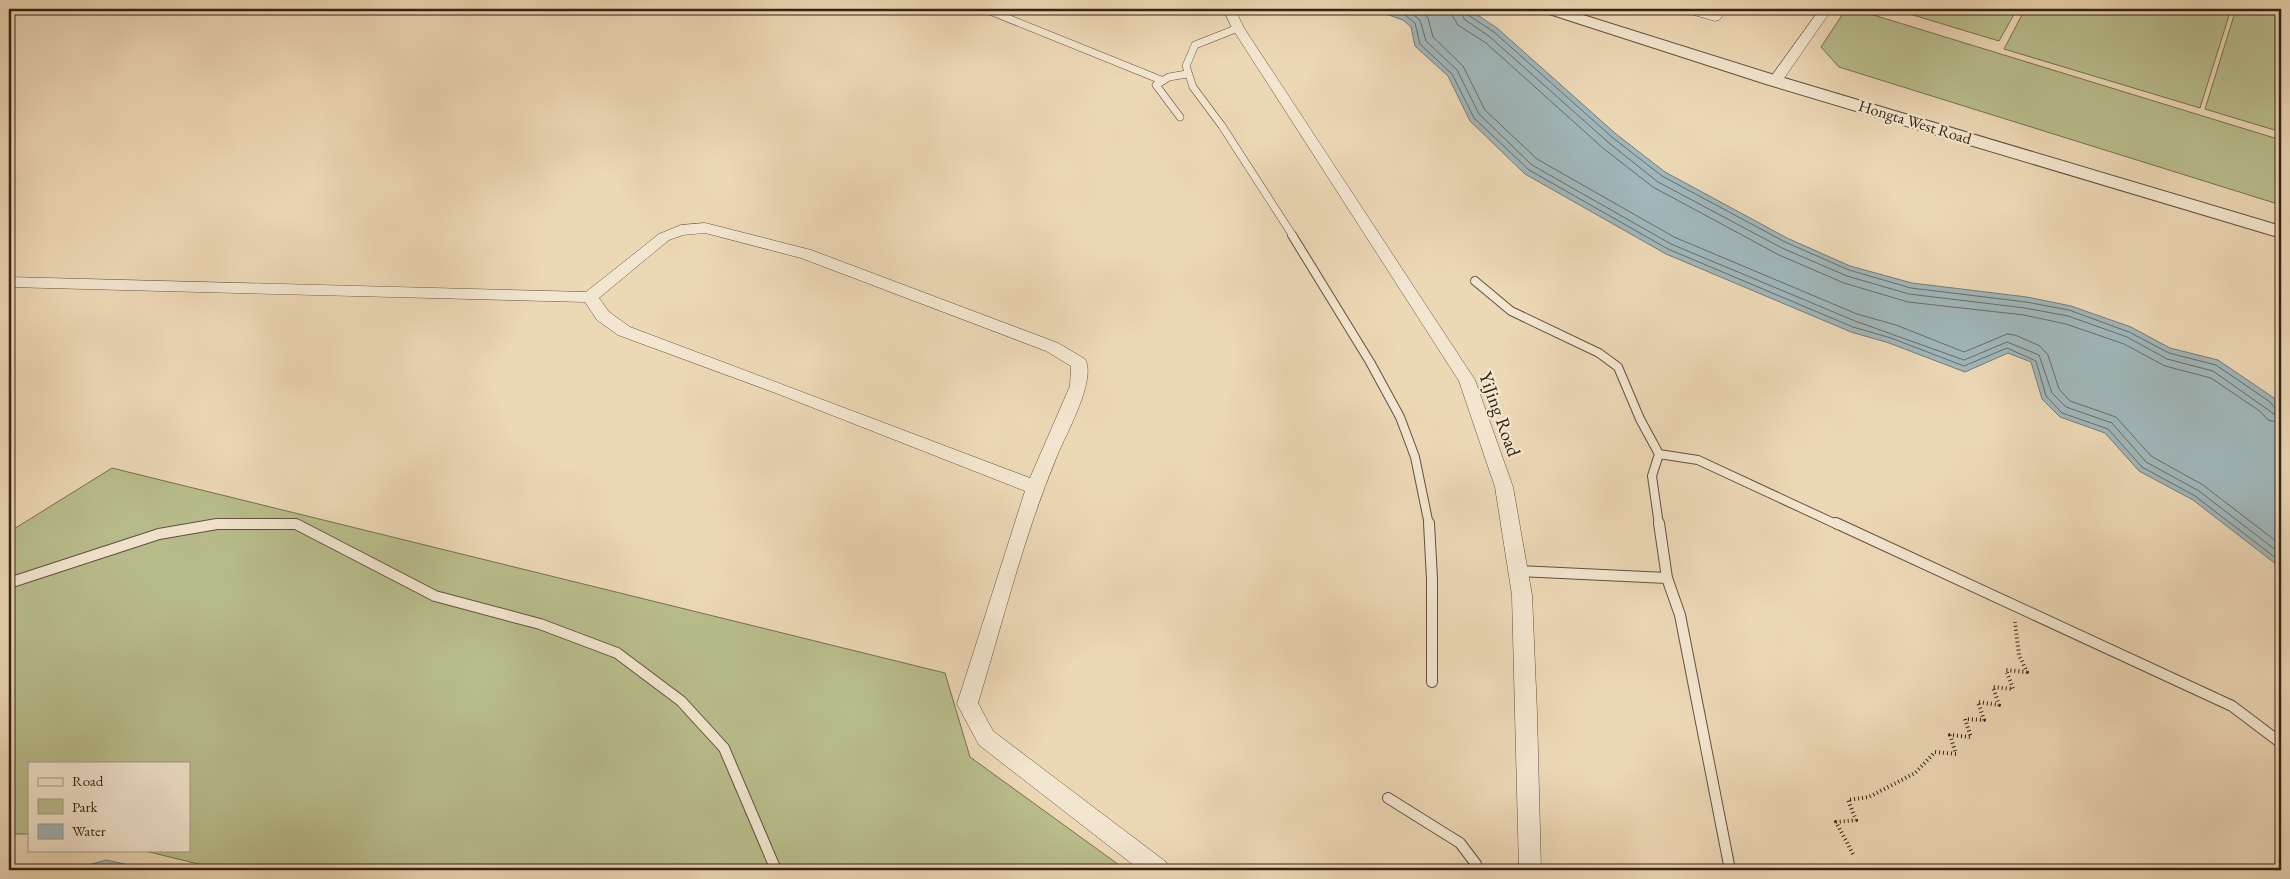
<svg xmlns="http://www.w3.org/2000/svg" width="2290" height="879" font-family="'EB Garamond',serif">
<rect width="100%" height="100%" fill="#edd8b6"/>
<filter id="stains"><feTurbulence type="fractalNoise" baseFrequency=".004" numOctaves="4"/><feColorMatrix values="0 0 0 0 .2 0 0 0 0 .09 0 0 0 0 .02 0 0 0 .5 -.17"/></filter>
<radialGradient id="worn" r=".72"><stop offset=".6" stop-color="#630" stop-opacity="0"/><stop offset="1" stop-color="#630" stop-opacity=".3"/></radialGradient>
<path fill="#b9be8d" stroke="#777050" d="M1846 9H1854L2281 140V205L1839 67 1821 47Z
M1893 9H2017L1999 41Z
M2025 9H2231L2200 108 2004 49Z
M2236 9H2281V132L2205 109Z
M112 468 945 673 970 757 1126 870H223L141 850H189V763H29V834H9V532Z"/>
<path fill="#a0b6ba" stroke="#757b77" d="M1258 9 1470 10 1497 28 1616 134 1665 172 1787 238 1850 266 1912 283 2027 297 2071 306 2131 327 2170 348 2218 360 2274 398 2281 407V568L2193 500 2139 471 2105 433 2060 417 2042 399 2031 362 2008 353 1965 372 1889 343 1851 332 1666 254 1525 174 1470 121 1448 76 1415 46 1411 27 1403 20 1377 11H1272L1259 14 1255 11Z
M106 860 152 870H71Z"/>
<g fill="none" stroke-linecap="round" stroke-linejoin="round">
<path stroke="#6a6c66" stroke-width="1" d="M1387 9 1405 15 1415 23 1420 44 1452 74 1474 118 1529 170 1668 249 1853 327 1891 338 1964 366 2007 348 2036 361 2046 396 2062 413 2108 429 2142 467 2195 496 2281 562
M1406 9 1420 20 1426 41 1457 70 1479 114 1532 165 1671 244 1855 321 1964 360 2007 342 2039 355 2052 393 2066 407 2112 423 2146 462 2199 491 2281 554
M1419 9 1428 18 1433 37 1463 66 1485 110 1537 159 1674 237 1857 314 1896 325 1964 352 2007 334 2015 335 2040 346 2048 355 2059 389 2070 401 2116 417 2151 456 2203 485 2281 545
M1452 9 1453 17 1458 25 1486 43 1604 149 1653 187 1779 255 1844 283 1908 302 2024 315 2066 324 2124 344 2165 366 2211 378 2261 412 2268 420 2281 423
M1459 9 1464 19 1490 37 1609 143 1658 182 1782 248 1847 276 1909 294 2025 308 2068 316 2127 337 2167 359 2213 371 2274 414 2281 416
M1466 9 1468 15 1494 32 1613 138 1662 176 1785 242 1849 270 1911 288 2026 302 2069 310 2129 332 2169 353 2216 365 2270 402 2276 409 2281 410"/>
<g stroke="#63503c" stroke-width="8">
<path id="service-far2" d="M985 9 1161 80
M1238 28 1195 45 1186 66 1193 87 1222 126 1293 236
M1180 117 1156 85 1169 77 1187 74"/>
</g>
<g stroke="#63503c" stroke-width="10">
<path id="service-far1" d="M1292 235 1370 362 1400 417 1415 457 1429 525
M1475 281 1511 311 1599 353 1618 367 1640 419 1659 454 1652 476 1659 525
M1659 454 1698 460 1838 525
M213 525H297"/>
</g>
<g stroke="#63503c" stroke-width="12">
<path id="service" d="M1429 523 1432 579V682
M1659 523 1667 578 1680 615 1730 870
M1836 523 2232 706 2281 743
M1518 571 1667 578
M9 583 159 534 217 524H296L435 596 540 624 617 653 681 701 724 748 776 870
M1388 798 1460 843 1476 864 1475 870"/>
</g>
<g stroke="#63503c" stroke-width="1">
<path id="minor" d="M1223 9H1235L1244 28 1475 380 1513 487 1532 595 1537 713 1541 870H1519L1512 595 1495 487 1459 381 1232 28Z
M1682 9H1700L1712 12 1716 9H1728L1719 20 1715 21 1684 12Z
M1820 9H1832L1780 84H1770L1768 81Z
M705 223 811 250 1058 343 1085 359C1097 379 1066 434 1057 456 1024 535 1003 621 978 703L993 731 1166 862 1169 870H1140L979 745 957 704 1025 491 778 394 618 335 597 320 585 302 9 287V277L586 292 659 234 681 225ZM705 233 801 258 1046 351 1071 366 1070 386 1030 478 630 327 609 312 599 298 669 240 683 235Z"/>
</g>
<g stroke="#63503c" stroke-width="2">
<path id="tertiary" d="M1541 9H1564L1781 77 2281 226V238L1769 85 1543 12Z"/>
</g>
<path stroke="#352313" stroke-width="4" stroke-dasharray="1 3" stroke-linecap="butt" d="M1853 854 1836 822 1856 820 1848 800 1869 797 1915 773 1935 752 1956 754 1950 735 1971 737 1965 719 1984 720 1978 702 1999 705 1993 687 2013 689 2006 670 2027 672 2019 655 2015 622"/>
<use href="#service-far2" stroke="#f3e6d0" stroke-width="7"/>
<use href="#service-far1" stroke="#f3e6d0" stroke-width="8"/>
<use href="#service" stroke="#f3e6d0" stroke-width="10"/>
<use href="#minor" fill="#f3e6d0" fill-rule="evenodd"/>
<use href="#tertiary" fill="#f3e6d0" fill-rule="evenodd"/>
</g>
<g text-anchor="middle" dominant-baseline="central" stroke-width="4.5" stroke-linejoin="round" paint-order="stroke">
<g font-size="16" fill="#352313" stroke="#f3e6d0">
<text transform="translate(1915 122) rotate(17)">Hongta West Road</text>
</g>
<g font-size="19" fill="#352313" stroke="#f3e6d0">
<text transform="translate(1500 414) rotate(70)">YiJing Road</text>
</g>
</g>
<rect width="2290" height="879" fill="none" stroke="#edd8b6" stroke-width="30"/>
<rect x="10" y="10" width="2270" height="859" fill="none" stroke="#352313" stroke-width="2.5"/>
<rect x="15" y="15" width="2260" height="849" fill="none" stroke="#352313"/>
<rect x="28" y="762" width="162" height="90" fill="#f3e6d0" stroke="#a79884"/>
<rect x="38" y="778" width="25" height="8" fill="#f3e6d0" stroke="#a79884"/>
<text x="72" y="786" font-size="15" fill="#352313">Road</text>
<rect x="38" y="799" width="25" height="15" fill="#b9be8d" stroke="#a79884"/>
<text x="72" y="812" font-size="15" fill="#352313">Park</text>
<rect x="38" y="824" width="25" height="15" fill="#a0b6ba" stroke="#a79884"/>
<text x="72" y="836" font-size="15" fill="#352313">Water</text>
<rect width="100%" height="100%" filter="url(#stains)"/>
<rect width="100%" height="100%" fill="url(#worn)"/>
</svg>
